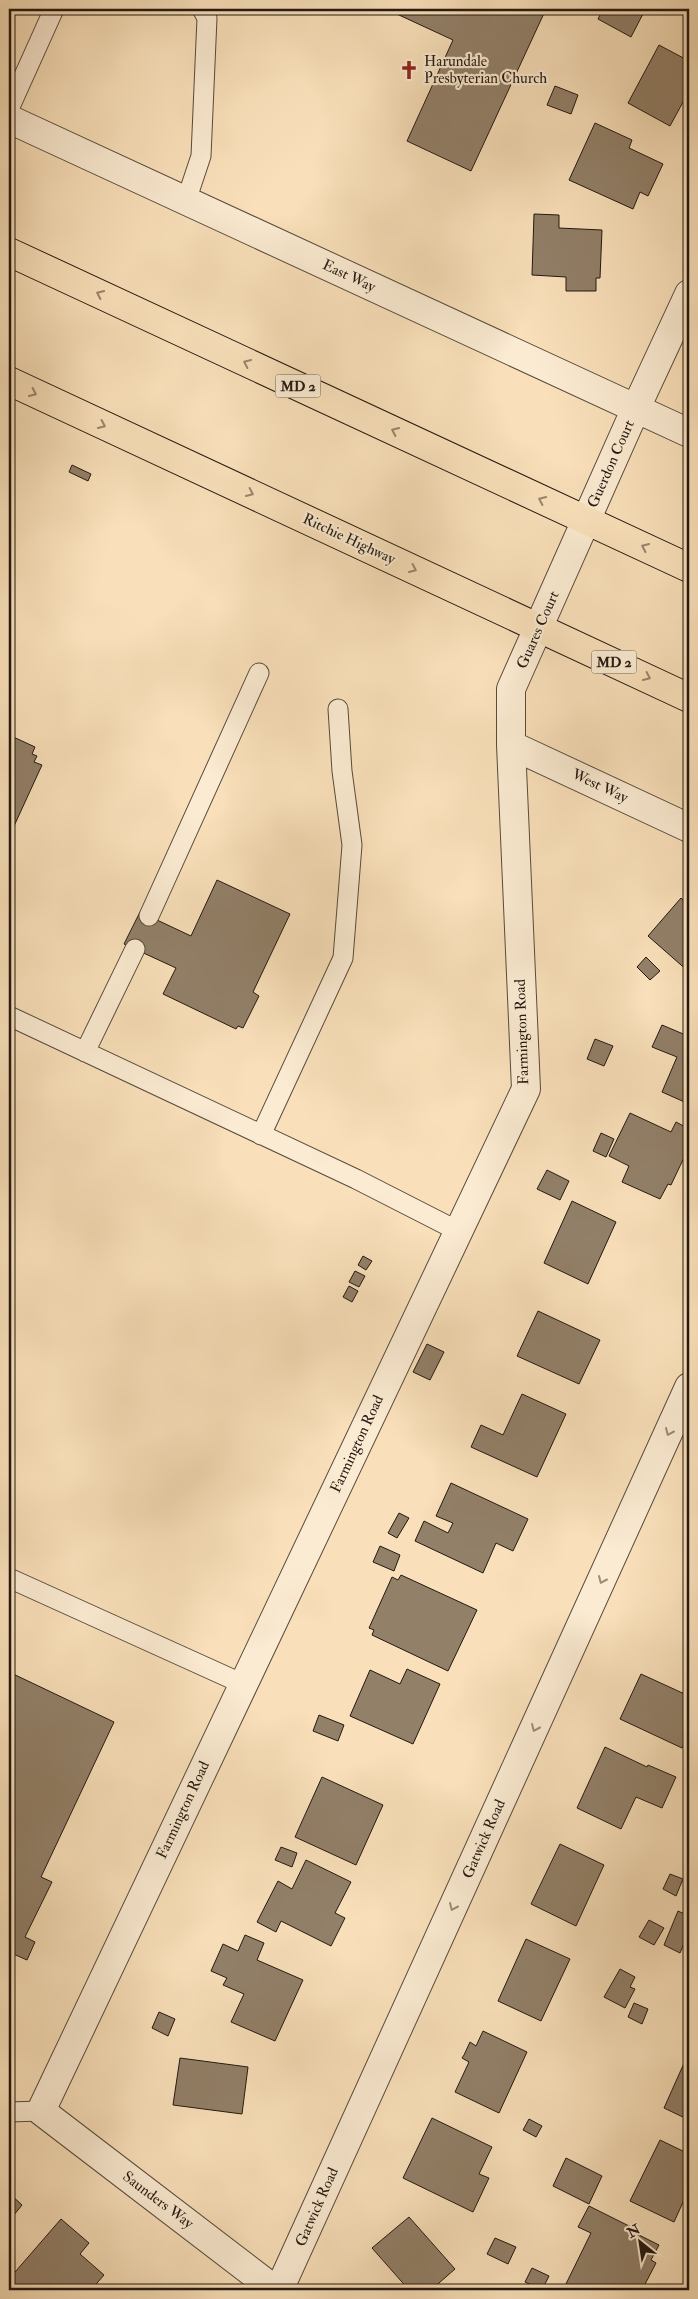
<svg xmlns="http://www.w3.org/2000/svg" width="698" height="2299" font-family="'IM FELL Double Pica',serif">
<rect width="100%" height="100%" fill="#f9e0ba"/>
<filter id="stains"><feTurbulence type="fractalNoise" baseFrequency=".004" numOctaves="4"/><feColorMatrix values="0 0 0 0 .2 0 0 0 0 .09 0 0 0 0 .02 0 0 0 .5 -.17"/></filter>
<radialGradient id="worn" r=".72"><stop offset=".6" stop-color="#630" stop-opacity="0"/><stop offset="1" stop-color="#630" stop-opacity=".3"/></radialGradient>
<path fill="#928069" stroke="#231811" d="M386 9H546L471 171 407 141 453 40Z
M603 9H643L645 10 631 37 598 19Z
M659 45 689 61V91L670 126 628 103Z
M555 86 578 95 571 114 547 105Z
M595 123 632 140 629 148 663 164 648 196 640 192 633 209 569 180Z
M534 214 559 215V228L602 230 600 278H596V291H566V277L532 275Z
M72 465 91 474 88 481 69 472Z
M9 735 35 747 32 754 37 756 34 762 42 765 9 837Z
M217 880 290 914 253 992 259 996 243 1028 238 1026 236 1029 163 994 176 968 124 944 140 912 191 936Z
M681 898 689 906V972L648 936Z
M646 957 660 971 650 980 637 967Z
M662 1025 688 1036 689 1032V1104L662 1092 677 1057 652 1047Z
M595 1039 613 1046 604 1066 587 1059Z
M630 1113 671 1132 676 1122 689 1129V1147L671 1185 668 1184 660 1199 622 1182 629 1166 609 1156Z
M601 1133 614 1139 606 1157 593 1151Z
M547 1170 569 1181 560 1200 537 1189Z
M572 1201 616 1222 588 1284 544 1263Z
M363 1256 372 1261 366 1270 358 1265Z
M355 1271 365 1276 359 1287 349 1282Z
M349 1286 358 1291 352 1302 343 1297Z
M538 1311 600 1340 579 1384 517 1356Z
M427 1344 444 1352 430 1380 413 1372Z
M522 1394 566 1414 537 1477 471 1447 481 1425 503 1435Z
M451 1483 528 1519 513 1551 496 1543 483 1573 415 1541 424 1521 448 1533 453 1523 436 1516Z
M399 1513 409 1518 397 1538 388 1533Z
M380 1546 400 1555 394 1571 373 1562Z
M401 1575 477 1610 448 1671 372 1635 374 1630 369 1628 392 1577 398 1580Z
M407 1669 440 1684 413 1744 350 1716 370 1670 400 1684Z
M9 1672 114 1722 41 1877 52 1882 25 1937 35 1942 27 1960 9 1952Z
M641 1674 689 1696V1733L682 1748 620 1719Z
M319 1715 344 1725 338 1741 313 1731Z
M605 1747 647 1767 648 1765 676 1777 662 1808 636 1797 621 1829 577 1808Z
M322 1777 383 1805 356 1865 295 1837Z
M560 1844 604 1865 576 1926 531 1904Z
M281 1847 297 1853 292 1867 275 1860Z
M306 1860 351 1882 335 1913 345 1918 331 1946 281 1921 276 1932 257 1922 278 1881 292 1889Z
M670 1874 683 1879 676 1896 663 1889Z
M678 1911 689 1916V1937L687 1942 685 1941 680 1953 664 1945Z
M649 1920 664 1928 654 1945 639 1937Z
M245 1935 264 1943 257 1960 303 1980 275 2041 231 2022 244 1994 223 1985 227 1978 211 1971 223 1944 238 1951Z
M526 1939 570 1959 541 2021 498 2001Z
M620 1969 635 1977 630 1987 635 1989 625 2008 604 1997Z
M634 2003 648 2009 642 2024 628 2017Z
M159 2012 175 2019 168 2036 152 2028Z
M483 2031 527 2052 499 2113 455 2092 469 2062 462 2058 464 2055 470 2042 476 2046Z
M689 2052V2120L664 2108Z
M180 2058 248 2067 242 2114 173 2105Z
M432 2118 492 2147 479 2174 489 2178 473 2212 403 2178Z
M529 2119 542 2126 536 2137 523 2130Z
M660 2140 689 2154V2189L674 2222 630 2201Z
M566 2158 602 2176 589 2204 553 2186Z
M9 2193 22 2205 9 2221Z
M589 2206 633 2228 631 2231 659 2245 651 2260 656 2263 642 2290H563L591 2233 578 2227Z
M409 2217 455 2269 431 2290H409L372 2248Z
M61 2219 89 2243 80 2254 104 2275 91 2290H47L45 2288 43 2290H9V2279Z
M495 2238 516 2247 508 2264 487 2254Z
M532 2268 549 2276 542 2290 525 2282Z"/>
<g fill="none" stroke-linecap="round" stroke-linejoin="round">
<g stroke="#584a3b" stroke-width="21">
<path id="service" d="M9 109 54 9
M186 201 201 156 207 18 202 9
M149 916 259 673
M9 1016 356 1179 458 1231
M85 1052 135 949
M261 1135 343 958 352 845 342 771 338 709
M9 1578 243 1684
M9 2112 41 2111"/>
</g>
<g stroke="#584a3b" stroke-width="30">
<path id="minor" d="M9 119 689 433
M511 745 689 828
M275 2290 41 2111 526 1089 511 745V689L636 408 689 294
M279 2290 689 1387"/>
</g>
<g stroke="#231811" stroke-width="30">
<path id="primary" d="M9 252 689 568
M9 381 689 698"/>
</g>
<use href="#service" stroke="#fbebd2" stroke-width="19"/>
<use href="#minor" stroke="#fbebd2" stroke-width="28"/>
<use href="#primary" stroke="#f9e0ba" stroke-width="28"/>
</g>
<defs><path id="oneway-chevron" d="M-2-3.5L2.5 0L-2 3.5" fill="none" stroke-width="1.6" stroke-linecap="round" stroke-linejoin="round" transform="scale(1.25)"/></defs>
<g stroke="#99866e">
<use href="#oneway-chevron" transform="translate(100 294) rotate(-155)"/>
<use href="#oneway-chevron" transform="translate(247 363) rotate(-155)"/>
<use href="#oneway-chevron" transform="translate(33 393) rotate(25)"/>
<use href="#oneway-chevron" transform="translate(102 425) rotate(25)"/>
<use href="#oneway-chevron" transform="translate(395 431) rotate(-155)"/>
<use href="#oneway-chevron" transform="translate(250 493) rotate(25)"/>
<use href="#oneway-chevron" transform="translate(542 500) rotate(-155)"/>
<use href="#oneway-chevron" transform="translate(645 547) rotate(-155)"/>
<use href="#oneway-chevron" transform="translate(413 569) rotate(25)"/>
<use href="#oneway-chevron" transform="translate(647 677) rotate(25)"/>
</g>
<g stroke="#9a8c7b">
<use href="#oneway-chevron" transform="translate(669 1432) rotate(114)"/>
<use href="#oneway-chevron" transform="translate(602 1580) rotate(114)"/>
<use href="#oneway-chevron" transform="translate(535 1728) rotate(114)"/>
<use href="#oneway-chevron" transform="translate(453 1907) rotate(114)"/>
</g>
<defs>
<g id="church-bare" transform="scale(1.5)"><path d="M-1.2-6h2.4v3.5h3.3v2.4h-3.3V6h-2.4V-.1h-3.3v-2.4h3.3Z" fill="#8f2418" stroke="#fbebd2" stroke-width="2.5" paint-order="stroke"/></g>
</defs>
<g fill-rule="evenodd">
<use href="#church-bare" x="409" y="70"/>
</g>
<g text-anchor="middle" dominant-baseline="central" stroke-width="4.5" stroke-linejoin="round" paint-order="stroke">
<g fill="#fbebd2" stroke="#64574b" stroke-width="1">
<rect x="275.5" y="374.5" width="45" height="23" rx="4"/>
<rect x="591.5" y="650.5" width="45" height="23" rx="4"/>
</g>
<g font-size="14" font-weight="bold" fill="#231811">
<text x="298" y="386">MD 2</text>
<text x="614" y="662">MD 2</text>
</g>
<g font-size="15" fill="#231811" stroke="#fbebd2" text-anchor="start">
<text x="424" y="61">Harundale<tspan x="424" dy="17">Presbyterian Church</tspan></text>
</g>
<g font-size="15" fill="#231811" stroke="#fbebd2">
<text transform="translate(349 276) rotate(25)">East Way</text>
<text transform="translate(611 464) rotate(-66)">Guerdon Court</text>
<text transform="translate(349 539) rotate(25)">Ritchie Highway</text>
<text transform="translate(538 630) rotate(-66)">Guares Court</text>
<text transform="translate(600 786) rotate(25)">West Way</text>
<text transform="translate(522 1032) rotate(-92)">Farmington Road</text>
<text transform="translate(357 1444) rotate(-65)">Farmington Road</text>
<text transform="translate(183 1810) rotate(-65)">Farmington Road</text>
<text transform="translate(484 1839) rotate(-66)">Gatwick Road</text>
<text transform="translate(158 2200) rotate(37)">Saunders Way</text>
<text transform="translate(317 2207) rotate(-66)">Gatwick Road</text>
</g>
</g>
<rect width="698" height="2299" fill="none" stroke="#f9e0ba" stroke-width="30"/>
<rect x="10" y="10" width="678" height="2279" fill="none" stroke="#231811" stroke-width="2.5"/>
<rect x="15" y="15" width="668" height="2269" fill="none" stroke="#231811"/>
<g transform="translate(640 2242) rotate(330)" stroke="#fbebd2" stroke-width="4" paint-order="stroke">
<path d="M0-4L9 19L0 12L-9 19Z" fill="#231811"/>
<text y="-8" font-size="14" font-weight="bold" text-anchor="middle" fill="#231811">N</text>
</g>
<rect width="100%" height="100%" filter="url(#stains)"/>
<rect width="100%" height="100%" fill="url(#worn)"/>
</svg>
